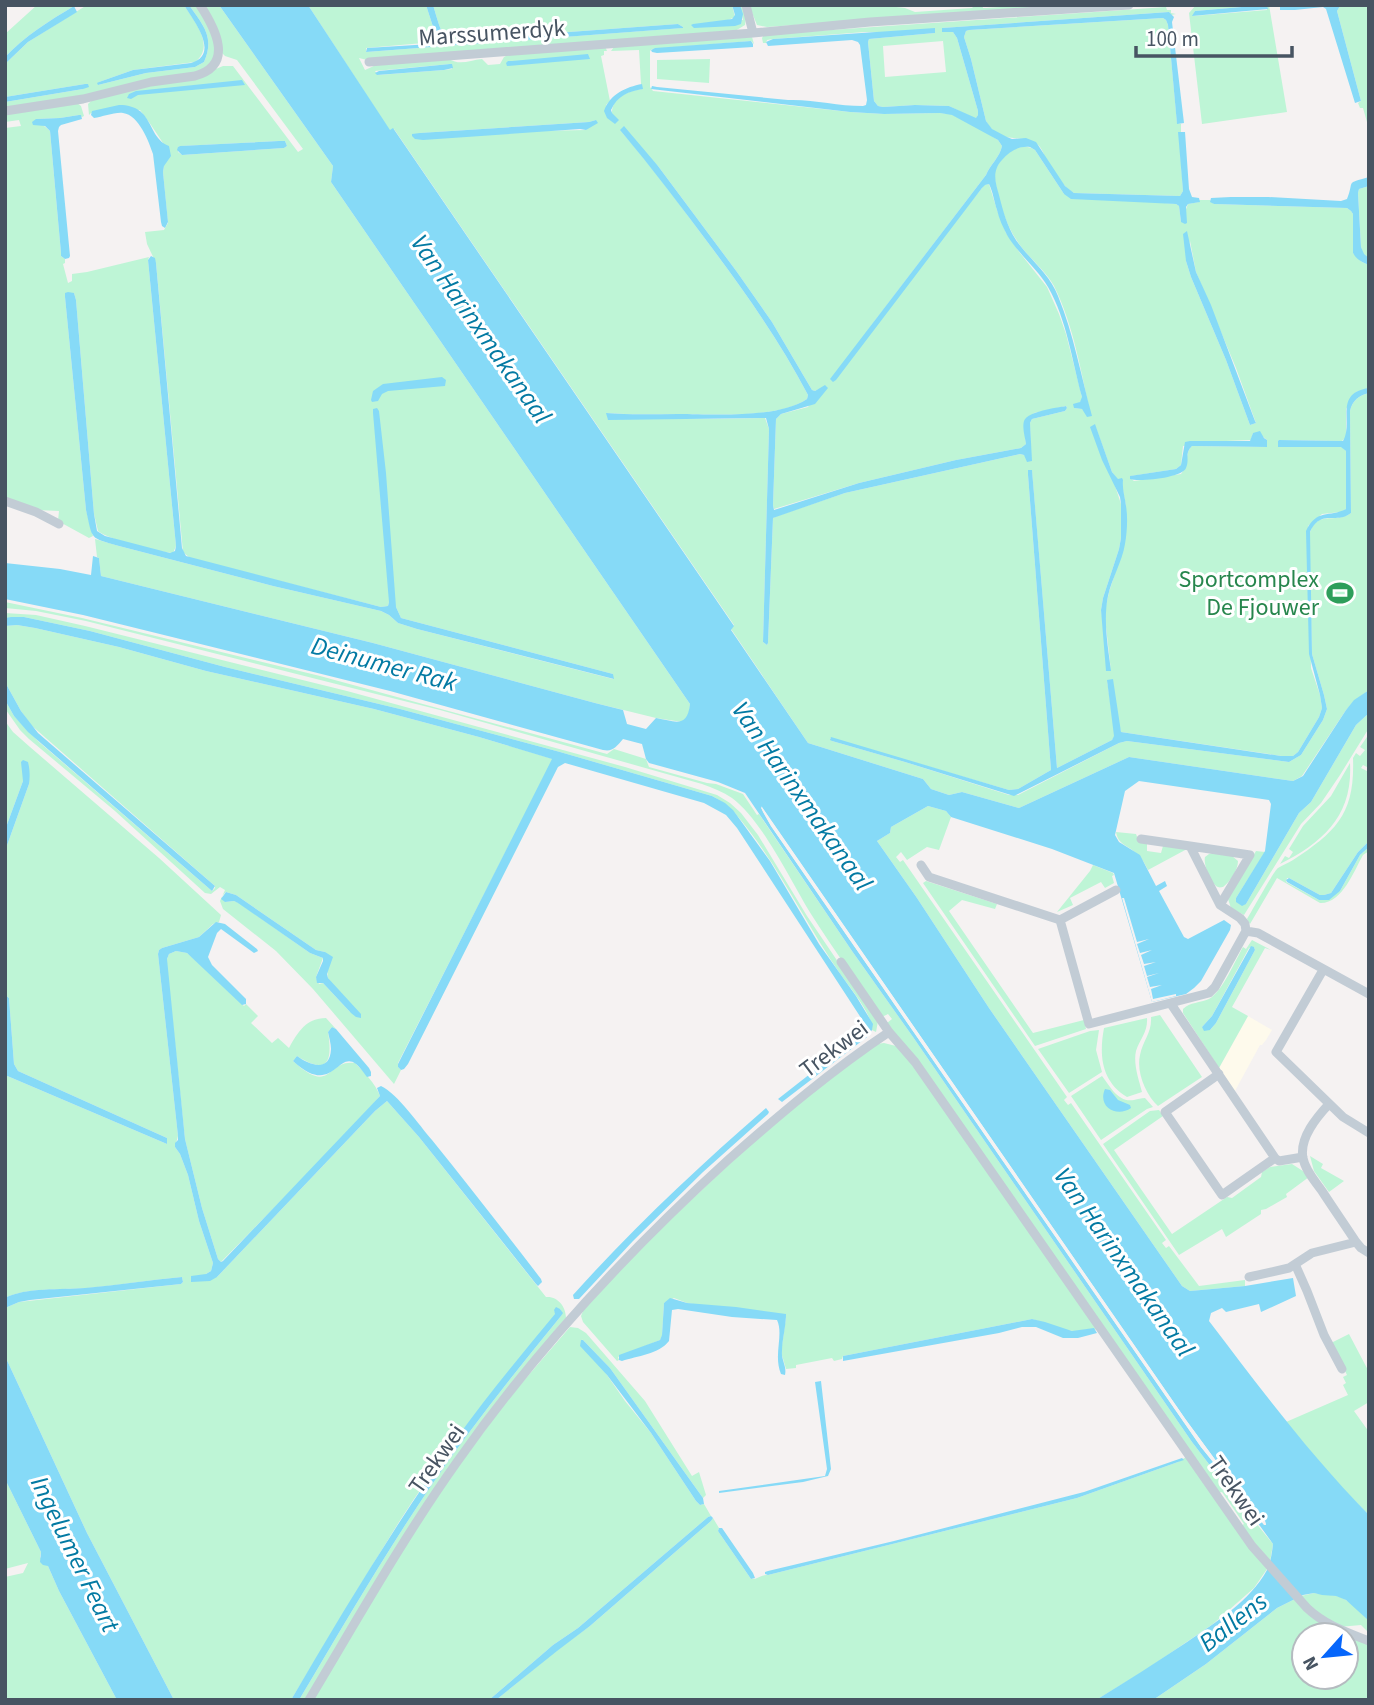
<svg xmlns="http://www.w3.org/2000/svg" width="1374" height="1705" font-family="'Source Sans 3',sans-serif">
<rect width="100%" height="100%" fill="#f5f2f2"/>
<path fill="#fefaec" d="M1248 1016 1272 1030 1266 1040 1262 1045H1260L1235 1091 1219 1068Z"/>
<path fill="#bef5d6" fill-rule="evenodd" d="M37 5 74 6C49 21 25 36 5 57V34Z
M87 5H184C194 21 216 46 195 62L133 70 99 82 98 85 146 73 195 67 204 62C215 37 203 25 189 5H198L217 45 213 61 201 72 84 96 5 109V102L83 89 85 84 5 97V64L28 42Z
M203 5H219L333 166 331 182 690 704 689 715 686 719 682 722 656 718 595 703 373 643 101 576 99 558 97 557 95 539 119 546 273 586 381 611 389 615 398 623 417 629 613 679V674L401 618 396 607 389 602 388 606 381 607 190 558 183 552 156 263 147 244 145 232 164 230 168 223 163 172 164 166 163 143 151 125 140 110 91 113 89 115 88 104 93 99 211 71 223 66H233L298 152 303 149 237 60 225 56 221 52ZM279 141H285L287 146 284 148 182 155 178 152V147L181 146Z
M308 5H426L437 39 435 42 366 48V52L682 28 683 27 678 24 449 41C440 34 437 17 433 5H732L735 17 728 20H743L740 5H743L746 17 745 25 735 31 367 60 359 58 365 70 376 65 449 59C460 66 470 60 482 59L488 65 500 64 504 57 510 54 605 46 607 51H604V55L601 56 610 101 606 105 612 113C612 97 628 91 642 89V84H641L639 50 611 51 614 47 752 37 754 44 751 41 652 49 650 51V87L653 91 850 112 884 114 940 113 951 114 982 130 998 140 1002 146C1000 157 990 165 986 175L867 331 982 188 984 185 989 184 997 210 1006 233 1020 253 1047 287 1059 314 1066 334 1082 397V400L1074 408 1082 409 1091 416C1081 373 1074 326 1054 286 1046 272 1033 261 1023 249 1006 228 998 201 994 174 998 158 1019 139 1035 150L1064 194 1176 204 1179 206 1181 222 1188 204 1199 202V200H1210L1214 204 1347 208 1351 211 1353 214V253L1362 262 1369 265V388L1356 392 1346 409V437L1342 441 1279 440 1278 442 1279 447H1342L1346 451V509L1341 512 1322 514 1308 526 1311 668 1320 695 1322 708 1319 717 1298 752 1293 756 1288 757 1121 732 1107 680 1115 736 1112 740 1057 768 1032 471 1030 470 1028 475 1051 770 1018 789 1009 790 830 738 832 741 905 762 1009 795H1018L1119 743 1127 741 1289 762 1301 755 1323 720 1327 709 1324 695 1312 654 1309 536C1316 508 1334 525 1351 513L1350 411C1352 401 1359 395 1369 393V690L1354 701 1346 710 1302 776 1293 781 1129 757 1019 808 962 792 949 795 931 789 923 779 808 743 731 629 734 625 394 129 390 131ZM450 64 452 69 444 70 378 75 375 71ZM596 120 586 130 420 133 589 122ZM620 130 658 166 737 272 772 322 812 390 815 391 819 389 808 407 781 414 776 419 773 505 774 509 859 483 956 460 1021 448 1026 444 1024 427 1034 413 1066 406 1067 408 1065 411 1032 419 1030 423 1031 461 1024 455 1020 454 845 493 777 516 773 518 768 643 767 645 763 642 769 429 765 418 714 419H608L607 413C630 415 655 414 678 414 714 414 778 419 807 399L808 395C781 343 747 295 712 248 682 208 653 168 620 130ZM1190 241 1196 272 1236 368 1256 423 1250 425 1226 360 1191 277 1186 261ZM1095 425 1112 472 1122 485 1126 506 1124 546 1109 592 1106 606 1105 618 1111 671 1101 610 1103 598 1119 549 1121 538V504ZM1253 433 1261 435 1267 440V447L1192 446C1184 453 1190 463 1181 474L1134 481 1130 478 1131 476 1176 469 1181 465 1183 446 1226 441 1251 440Z
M749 5H879L905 8 915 12 972 8 973 7 972 5H982L983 8H986L1030 5H1069L767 27 757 25Z
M1196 5H1265L1195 11 1193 16 1267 10V6L1265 5H1269L1287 112 1202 124 1189 13Z
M1369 5V129L1363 108H1360L1358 103 1361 101 1337 11 1340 6Z
M1166 7 1167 10H1171V13L1176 14 1171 15 1169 12 942 28 953 32 957 38 978 111V115L976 119 949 106 915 105 883 107 878 106 874 101 868 42 869 39 935 33 865 32 773 39 767 40 766 43H763L762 38 764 35C898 24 1032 17 1166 7ZM943 41 946 72 885 77 883 46Z
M1163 18 1166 20 1168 25 1177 123 1181 124V132H1179L1183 191 1180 196 1074 193C1062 186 1053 171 1046 159 1044 155 1042 148 1038 145 1023 132 1000 147 986 121L971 59 964 37 966 31 969 30Z
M710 59 709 83 657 79V60Z
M77 103 81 106 84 116 82 117 79 115 60 118 36 119 50 131 61 253V256L65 259V263L63 264 68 283 72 281V274L87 272 149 257 148 260 176 546 173 553C158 552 109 540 98 531L94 514 76 300 74 293H65V297L86 510 93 536 89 538 58 521 59 511 37 510 5 499V128L21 126 19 120 5 122V114Z
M1369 186V258L1363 254 1361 247 1358 193 1359 189Z
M5 602 82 618 320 676 607 754 614 749 646 759 649 767 707 783 716 784 743 794 757 815 759 814 852 951 913 1037 1192 1442 1225 1485 1273 1544 1270 1562 1241 1526 1244 1524 1222 1492 1218 1493 887 1023 892 1019 888 1014 882 1017C858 983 833 949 811 914 791 881 762 820 732 798 723 792 713 788 702 784L440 710 348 687 86 621 36 611 5 608Z
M5 613 36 615 85 626 347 691 625 767 717 795 730 803 741 813 758 835 807 916 878 1021 876 1032 872 1030C873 1015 850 988 841 975 804 922 777 861 734 812 728 805 721 801 712 796L560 752 400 709 225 667 90 631 24 617 5 618Z
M17 625 35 628 119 647 206 671 374 709 479 737 553 759 398 1063V1067L401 1070 394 1084 313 989 276 951 223 909 220 901 225 890 220 887 211 894 205 893 115 811 29 739 20 730 6 710 5 700 14 716 39 742 212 891 215 888V886L31 725 21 711 5 682V626ZM226 892 236 895 316 950 325 952 328 978 351 1013 323 983 319 984 316 977 323 958 310 953 239 903 234 901 225 902 222 896Z
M1369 713V728L1340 775 1321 803 1301 824 1244 915 1231 908 1228 899 1256 851 1265 852 1236 898 1246 904 1299 813 1311 802 1356 725Z
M5 721 13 732 30 747 159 858 221 915 219 922 213 924 199 937 162 948 159 950 158 954 178 1136 175 1147 180 1154 188 1175 199 1221 213 1263 211 1271 206 1274 217 1277 375 1111 387 1101 419 1137 546 1297C558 1296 566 1307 566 1318L555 1330 550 1340 479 1428 306 1700H299C342 1628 384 1555 431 1486 471 1427 516 1371 561 1316L562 1313 560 1309 554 1310 556 1314C500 1381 446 1449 399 1522 362 1581 327 1641 291 1700H174L87 1533 5 1356V1308L19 1302 181 1284 183 1282 182 1277C150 1280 119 1285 88 1288 63 1290 27 1287 5 1298V1075L167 1144V1138L18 1071 14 1064 9 998 5 995V851L29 784 23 781 5 830Z
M1369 734V768L1363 765 1361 768 1369 772V841L1358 852 1331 893 1324 895H1320L1289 878H1287L1286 882 1319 900 1340 891 1360 855 1369 847V851L1363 855C1354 871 1342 904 1320 903L1277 878 1250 924 1247 919C1252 911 1273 872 1278 868 1282 865 1289 863 1293 860 1337 831 1355 813 1353 758L1356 753 1360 756 1365 750 1360 747Z
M1350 763C1353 815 1324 842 1280 864L1285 856 1289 858 1293 852 1289 849 1303 826 1331 796Z
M928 806 946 811 951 817 939 850 927 847 907 860 901 852 896 857 900 862 903 860 1067 1097 1064 1100 1068 1105 1071 1103 1166 1240 1162 1243 1166 1248 1169 1246 1199 1286 1245 1280V1286L1190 1291 1182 1286 989 1008 917 898 877 841 890 833 891 827Z
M1116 832 1136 834 1139 842 1147 844V851L1161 853 1163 846 1187 849 1148 870C1145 864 1142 858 1137 854 1128 845 1118 845 1116 832Z
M1213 853 1232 856 1238 861C1238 870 1230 882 1223 887 1222 887 1220 888 1218 887 1211 884 1203 864 1205 857L1209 854Z
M1093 865 1113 873 1114 875 1112 876 1114 883 1105 888 1101 882 1070 898 1073 905 1057 912 1090 871Z
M926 881 997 904 995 909 962 900 949 911 1033 1033 1084 1020 1086 1029 1035 1046 923 883Z
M1252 940 1271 950 1265 948 1232 1007 1248 1016 1219 1068 1183 1013V1009C1190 1002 1200 1003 1209 999 1222 992 1235 961 1243 947L1246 949ZM1254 947 1255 950 1216 1023 1210 1030 1202 1027 1212 1016 1249 948Z
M176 951 187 953 193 958 244 1006 246 1004 258 1016 251 1023 272 1043 278 1038 289 1048C298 1032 306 1018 326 1018L336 1029 332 1027 328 1032C333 1063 327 1075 297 1056L293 1061C332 1097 326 1059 355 1063 365 1073 375 1083 380 1096L347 1133 221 1262 218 1259 202 1208 185 1139 167 968V959L169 954Z
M1160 1015 1202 1077 1158 1106C1146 1095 1136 1072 1140 1055 1143 1040 1152 1033 1151 1017Z
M1147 1018C1148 1032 1140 1039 1136 1051 1133 1064 1139 1080 1142 1092L1127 1097C1101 1081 1099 1055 1104 1028Z
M1099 1030 1096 1050 1102 1072 1069 1093 1038 1049 1090 1031Z
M884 1043 896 1046 913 1064 1097 1330C1088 1327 1082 1332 1073 1331 1063 1331 1044 1322 1032 1319L843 1356 842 1359 834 1361 832 1358 796 1365V1368L786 1369 781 1352 786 1318 687 1303 674 1298 664 1303 662 1336 660 1340 618 1357 619 1360 617 1361 583 1322 581 1316 583 1311 639 1249 754 1141 812 1093 877 1044Z
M1102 1076C1110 1086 1118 1103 1134 1100 1138 1099 1141 1098 1145 1098L1153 1107 1147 1109 1101 1140 1071 1096Z
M1159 1110 1163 1116 1114 1150 1172 1234 1227 1197 1232 1198 1261 1177 1262 1172 1270 1167 1292 1164 1306 1173 1309 1177 1286 1194 1287 1197 1266 1209 1261 1210V1214L1226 1237 1222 1229 1179 1255 1103 1144 1150 1111Z
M1310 1156 1323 1164 1321 1168 1344 1181 1329 1192 1314 1171Z
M570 1327 578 1328 586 1333 645 1401 692 1476 699 1472 706 1495 703 1498 610 1368 582 1339 625 1401 651 1433 696 1501 700 1505 704 1504 711 1516 708 1517 578 1628 553 1645 489 1700H312L388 1573 446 1483 508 1399Z
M1349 1334 1369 1372V1402L1354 1411 1369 1432V1515L1337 1483 1286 1422 1348 1395 1343 1385 1346 1383 1343 1377 1347 1375 1331 1343Z
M1186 1457 1267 1569 1254 1588 1213 1624 1144 1671 1096 1700H496L557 1650 590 1626 711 1521 713 1518 719 1528 718 1531 720 1534 751 1579C757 1580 762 1574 768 1575L1077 1498 1178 1462Z
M5 1479 41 1552 40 1557 48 1566 59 1591 117 1700H5V1577L23 1573 28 1563 5 1569Z
M1314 1593C1322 1595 1329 1594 1337 1596 1349 1599 1360 1612 1369 1621V1633L1361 1625 1339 1627 1318 1615 1301 1596Z
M1295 1599 1346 1635H1304V1677H1346V1635L1369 1643V1700H1153L1206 1664 1277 1608Z"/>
<path fill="#86daf7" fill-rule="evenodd" d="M184 5H189C203 25 215 37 204 62L195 67 146 73 98 85 97 83 99 82 133 70 191 63C221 54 193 20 184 5Z
M219 5H308L390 130 393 128 734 626 731 630 808 743 923 779 931 789 949 795 962 792 1019 808 1129 757 1293 781 1303 776 1346 710 1354 700 1369 690V713L1356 725 1311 802 1299 813 1246 904 1242 906 1236 902V898L1265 851 1271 804 1269 800 1139 781 1125 791 1115 835 1119 842 1140 855 1156 886 1165 881 1167 886 1159 891 1184 937 1188 939 1224 920 1231 925 1230 930 1201 981 1194 988 1186 994 1152 1002 1114 873 1052 849 951 817 946 811 928 806 891 827 890 833 877 841 917 898 989 1008 1182 1286 1190 1291 1245 1286 1293 1278 1296 1296 1261 1312 1259 1304 1226 1312 1222 1308 1211 1313 1209 1321C1260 1388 1310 1455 1369 1515V1621L1346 1600 1336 1596 1322 1595 1314 1593 1303 1595 1277 1608 1206 1664 1153 1700H1096C1127 1681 1157 1662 1187 1642 1216 1622 1250 1601 1267 1570 1271 1562 1272 1552 1273 1544L1260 1526 1225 1485 1192 1442 913 1037 852 951 745 793 718 782 649 763 646 759 642 744 623 739C616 747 613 752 603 750L390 691 83 615 5 599V563L60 569 91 575 93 556 99 558 101 576 373 643 595 703 623 710 627 724 646 729 656 718C675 721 687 729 690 704L331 182 333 166ZM762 807 1186 1420 1222 1469 1265 1521 1266 1525 1264 1524 1201 1447 771 826 761 808Z
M426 5H433C437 17 440 34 449 41L678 24 683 27V28L366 52 367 48 431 44 435 42 437 39Z
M732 5H740L743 14 741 24 735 26 694 28 691 25 693 24 732 19 735 15Z
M1265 5 1267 6 1268 9 1192 16 1195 11Z
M1280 5H1348L1340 6 1337 11 1361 101 1355 103 1326 9 1323 7 1295 10H1280Z
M74 6 77 12 28 42 5 64V57C25 36 49 21 74 6Z
M1169 12 1174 17 1172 22 1184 123 1177 124 1168 25 1166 20 1163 18 969 30 966 31 964 37 971 59 986 121 992 129 1007 137 1012 139 1026 138 1036 142 1065 186 1074 193 1180 196 1183 191 1178 132H1185L1189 189 1192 197 1199 198 1200 202 1188 204 1186 207 1187 223 1185 224 1181 222 1179 206 1176 204 1071 199 1064 194 1035 150 1030 147C1018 146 1010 151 1002 160 992 171 995 181 999 195 1003 211 1007 226 1016 240 1030 260 1049 273 1058 296 1074 335 1081 376 1092 416L1087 417 1082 409 1074 408 1073 404 1080 402 1082 397C1072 361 1067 320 1048 287 1037 268 1018 254 1007 235 1003 227 999 219 997 210 994 201 993 192 989 184L985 185 982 188 836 380 833 382 830 379 986 175C990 165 1000 157 1002 146L998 140 952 115 940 113 884 114 850 112 651 89 652 86 657 87 788 100C813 99 837 106 863 106L866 105 867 100 860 45 858 42 852 40 768 46 766 42 773 39 935 28V33L869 39 868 42 874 101 878 106 883 107 915 105 949 106 976 118 978 115V111L957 38 953 32H942V28Z
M751 41 753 44V47L657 53 652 52 651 50 655 48Z
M588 54 590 59 507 66 506 63 508 61H512Z
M450 64H452L453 68 444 70 377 75 375 73 379 71Z
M242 80 245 85 138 95 131 99 127 98 129 94 136 91Z
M85 84H88L89 87 83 89 5 102V97Z
M642 84 643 89C629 91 617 96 611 110L612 113 619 120 615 124 607 118 604 111C610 94 626 87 642 84Z
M119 105C155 105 146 137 169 146L171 156 164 166 163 172 168 222 165 228 162 226 161 222 153 154C149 142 139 115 123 113 114 112 103 117 94 118L91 115 92 111Z
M79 115H81L82 119 61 125 59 127 58 131 70 256 69 258 65 259 61 256V253L50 131 45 126 33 125 32 122 36 119 60 118Z
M596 120 598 123 586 130 580 129 423 140 415 139 412 136V134L420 133 589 122Z
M624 126 658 166 737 272 772 322 812 390 815 391 825 385 828 388 815 404 781 414 776 419 773 505 774 510 859 483 956 460 1021 448 1026 444C1025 437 1022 428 1024 421 1028 411 1056 408 1066 406L1067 408 1065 411 1032 419 1030 423 1032 461 1027 462 1024 455 1020 454 845 493 773 518 768 643 767 645 763 642 769 429 766 418 608 420 606 413C630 415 654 414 678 414 713 414 777 419 807 399L808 395C781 343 747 295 712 248 682 208 652 168 620 130Z
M279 141H285L287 146 284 148 182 155 177 150 178 147 180 146Z
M1369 177V186L1359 189 1358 193 1361 247 1364 254 1369 258V265C1362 262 1357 260 1353 253V214L1351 211 1347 208 1214 204 1210 202 1211 198 1231 197H1268L1341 201 1347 199C1355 180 1344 184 1369 177Z
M1187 231 1196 272 1211 305 1255 421 1256 423 1250 425 1226 360 1191 277 1186 261 1183 234Z
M151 256 155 258 156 263 182 548 186 556 381 607 388 606 389 602 373 413V409L377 408 379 411 386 473 396 607 401 618 613 674 614 679 417 629 398 623 389 615 381 611 273 586 119 546C89 537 93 541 86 510L65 297V293L68 292 74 293 76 300 94 514 97 531 105 536 170 553 175 551 176 546 148 260Z
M442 377 446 380 445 386 388 391 382 394 378 401 372 402 371 400 373 391 383 384Z
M1369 388V393C1359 395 1352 401 1350 411L1351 513C1336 525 1321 508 1310 532L1312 654 1324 695 1327 709 1323 720 1301 755 1289 762 1127 741 1119 743 1014 796 905 762 832 741 830 740 831 737 1009 790 1018 789 1051 770 1028 475V470H1032L1057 768 1112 740 1114 736 1107 680 1113 679 1121 732 1281 756H1293L1298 752 1319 717 1322 708 1320 695 1309 654 1306 531C1317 508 1329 518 1346 509V451L1341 447H1278V441L1279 440 1343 441C1354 423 1333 393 1369 388Z
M1095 424 1112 472 1118 479 1122 478 1123 480C1122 489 1125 497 1126 506 1128 518 1127 532 1125 544 1122 562 1112 578 1108 596 1103 620 1108 647 1111 671H1106L1101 610 1103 598 1119 549 1121 538V504L1120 497 1102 460 1090 427Z
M1260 431 1264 438 1267 440V447L1192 446C1184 454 1190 459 1186 468 1182 478 1139 482 1130 479V476L1176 469 1181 465 1185 442 1190 441H1250L1253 433Z
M11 617H24L90 631 225 667 400 709 560 752 712 796 725 803 733 810 770 861 819 944 856 996 873 1024 872 1030 867 1037 782 1102 778 1099 861 1034 865 1029V1024L737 828 726 815 704 803 565 763 558 767 408 1064 404 1069 401 1070 398 1067V1064L552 759 479 737 374 709 206 671 119 647 35 628 17 625 5 626V618Z
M5 682 21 711 38 733 215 886 212 891 28 732 14 716 5 700Z
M23 760 28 762C30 770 30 777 29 784L5 851V830L23 781 21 762Z
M1369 841V847L1360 855 1340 891 1329 900H1319L1287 882 1286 880 1289 878 1320 895H1324L1331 893 1358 852Z
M226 892 236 895 316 950 325 952 333 957 327 974 328 978 361 1014V1018L356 1017 351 1013 323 983H317L316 977 323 961V958L310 953 238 903 234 901 225 902 221 899Z
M216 922 225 924 257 949 258 951 254 953 221 929 217 933 208 957 212 965 246 999V1004L242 1005 187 953 176 951 169 954 167 959 185 1139 202 1208 218 1259 221 1262 223 1261 380 1096 377 1088 381 1086C398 1094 419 1125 432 1140 469 1186 505 1232 541 1279L542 1282 538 1286 536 1284 419 1137 387 1101 375 1111 217 1277 210 1281 191 1282V1276L206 1274 211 1271 213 1263 199 1221 188 1175 180 1154 175 1147V1143L178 1140V1136L158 954 159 950 162 948 199 937Z
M1251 946 1254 947 1255 950 1216 1023 1210 1030 1204 1031 1202 1027 1212 1016Z
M5 995 9 998 14 1064 18 1071 167 1138V1144L5 1075Z
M332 1027 336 1029 369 1068 371 1072V1076L367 1077C364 1073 360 1067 356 1064 337 1050 333 1098 293 1061L297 1056C308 1064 330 1074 331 1049 331 1044 329 1037 328 1032Z
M1105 1089 1110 1090 1118 1100 1130 1105 1131 1108C1117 1118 1097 1107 1105 1089Z
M766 1108 769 1112 768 1114 703 1172 633 1241 579 1299H574L573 1295C633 1228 698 1167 766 1108Z
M182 1277 183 1282 181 1284 30 1300 19 1302 5 1308V1298C26 1287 61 1290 85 1288 118 1285 150 1280 182 1277Z
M670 1298 687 1303 736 1307 786 1314C786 1327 782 1339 782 1351 781 1360 787 1366 785 1375L781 1374C773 1355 784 1335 777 1320L732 1317 678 1309 672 1310 669 1341C659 1354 637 1356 622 1361L619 1360V1355L660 1340 662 1335 664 1303Z
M556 1307 560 1309 563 1313 561 1316C516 1371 471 1427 431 1486 384 1555 342 1628 299 1700H291C343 1611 396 1523 456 1439 487 1396 521 1355 555 1314L554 1310Z
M1032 1319 1045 1322 1072 1331 1094 1328 1097 1333 1078 1338H1063L1036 1327H1022L999 1333 843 1361V1356Z
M581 1340H583L610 1368 703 1498 704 1504 700 1505 696 1501 651 1433 607 1375 580 1346Z
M5 1356 87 1533 174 1700H117L59 1591 48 1566 43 1565 40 1562 41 1552 5 1479Z
M821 1381 831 1469 828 1476 803 1482 719 1493V1491L825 1476 827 1469 815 1382Z
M1182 1458 1184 1460 1178 1462 1077 1498 768 1575 765 1574V1572L768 1571 894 1541 1084 1492Z
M711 1516 713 1518 711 1521 590 1626 557 1651 496 1700H489L553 1645 578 1628 708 1517Z
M719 1528H722L753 1573 755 1578 751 1579 720 1534 718 1531Z"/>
<path fill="#f5f2f2" d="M761 806 1186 1420 1222 1469 1265 1521 1266 1525H1264L1240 1496 1201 1447 771 826 763 812Z
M1122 898H1124L1137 942 1149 939 1137 944 1140 953 1152 950 1141 955 1144 964 1156 962 1144 966 1147 976 1159 973 1147 977 1150 987 1162 985 1151 989 1153 999 1176 994V996L1152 1002Z"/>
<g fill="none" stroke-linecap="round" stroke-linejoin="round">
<path stroke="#c2ccd5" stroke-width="9" d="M746 5 753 33
M369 62 753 33 870 22 1129 5
M5 111 83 99 151 82 195 76C235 65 215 28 200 5
M5 501 36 512 59 524
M1141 839 1190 846 1220 905 1240 918 1245 924 1246 931
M1190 846 1250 855 1220 905
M921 865 929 877 1060 920 1089 1024 1209 993 1215 987 1246 931
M1060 920 1116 890
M1246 931 1258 933 1369 994
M841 962 889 1032 915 1062 1252 1546 1307 1608C1325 1625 1346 1632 1369 1641
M1323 970 1276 1052 1343 1117 1369 1133
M1171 1004 1275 1158 1279 1161 1303 1157
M1219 1074 1165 1112 1222 1195 1275 1158
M1329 1104C1317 1117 1299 1138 1303 1158 1305 1170 1315 1181 1322 1191 1333 1208 1345 1225 1356 1242L1361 1248 1369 1253
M1295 1264 1307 1291 1324 1335 1342 1369
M1249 1277 1289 1268 1312 1253 1356 1242
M309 1700C357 1620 403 1538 457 1462 535 1351 628 1251 728 1160 779 1115 832 1070 889 1032"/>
</g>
<defs>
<g id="stadium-bare" transform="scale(2.1)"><path d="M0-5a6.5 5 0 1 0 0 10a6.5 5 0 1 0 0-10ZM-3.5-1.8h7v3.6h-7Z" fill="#2e9e5b" stroke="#fff" stroke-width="2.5" paint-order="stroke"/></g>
</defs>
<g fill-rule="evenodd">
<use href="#stadium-bare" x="1340" y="593"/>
</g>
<g text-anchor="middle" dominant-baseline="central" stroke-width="6" stroke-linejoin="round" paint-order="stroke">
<g font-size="24" fill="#475462" stroke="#fff">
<text transform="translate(492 33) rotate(-4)">Marssumerdyk</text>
<text transform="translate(834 1049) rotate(-37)">Trekwei</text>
<text transform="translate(437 1459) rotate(-55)">Trekwei</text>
<text transform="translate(1236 1491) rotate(55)">Trekwei</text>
</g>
<g font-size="24" fill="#27864d" stroke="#fff" text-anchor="end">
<text x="1319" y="579">Sportcomplex<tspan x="1319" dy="28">De Fjouwer</tspan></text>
</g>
<g font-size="26" font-style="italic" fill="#037aa3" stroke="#fff">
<text transform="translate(481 329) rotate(55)">Van Harinxmakanaal</text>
<text transform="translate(384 664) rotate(15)">Deinumer Rak</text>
<text transform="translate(802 796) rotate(55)">Van Harinxmakanaal</text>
<text transform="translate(1124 1262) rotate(55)">Van Harinxmakanaal</text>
<text transform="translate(75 1554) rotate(64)">Ingelumer Feart</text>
<text transform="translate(1233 1622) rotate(-38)">Ballens</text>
</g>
</g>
<rect width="1374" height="1705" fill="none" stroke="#475462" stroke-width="14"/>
<g transform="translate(1325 1656) rotate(243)"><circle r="33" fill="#ffffff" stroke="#b5bbc0" stroke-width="2"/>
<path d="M0-5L12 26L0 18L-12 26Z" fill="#0666fb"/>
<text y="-10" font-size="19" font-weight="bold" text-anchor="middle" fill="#475462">N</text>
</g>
<path d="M1136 46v10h156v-10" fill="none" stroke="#475462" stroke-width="3.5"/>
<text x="1146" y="46" font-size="21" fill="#475462" stroke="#ffffff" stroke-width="5" paint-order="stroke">100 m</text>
</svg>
